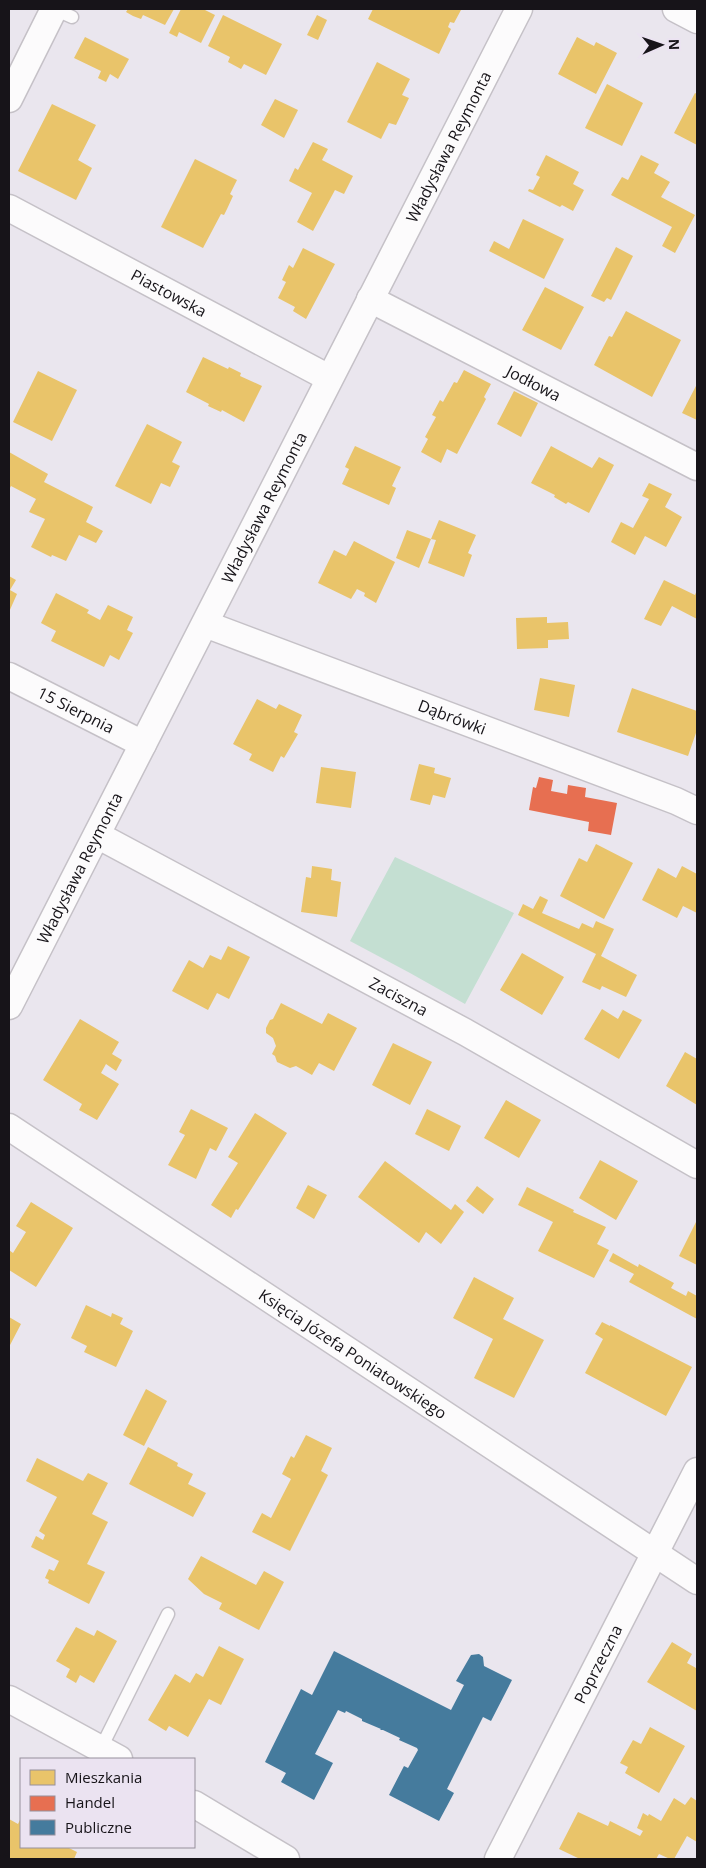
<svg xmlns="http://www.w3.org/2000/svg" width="706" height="1868" font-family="'Open Sans',sans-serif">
<rect width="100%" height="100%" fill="#eae6ee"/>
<path fill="#c4dfd2" d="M395 857 514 913 465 1004 410 973 350 941Z"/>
<path fill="#e9c46a" d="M128 9H174L165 25 143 15 141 19 133 16 126 12Z
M181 9H203L215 15 201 43 179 32 177 37 169 33Z
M373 9H458L461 10 454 23 450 22 448 27 451 29 439 54 368 19Z
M223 15 282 44 266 75 244 64 241 69 228 62 230 57 208 46Z
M317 15 327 20 318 40 307 35Z
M85 37 129 59 118 79 110 74 106 82 98 78 101 71 74 58Z
M577 37 594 46 596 42 617 53 596 94 558 74Z
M377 62 410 79 402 95 409 98 396 125 389 123 381 139 347 122Z
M607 84 643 103 622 146 585 128Z
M695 93 697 94V145L674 133Z
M275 99 298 110 284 138 261 125Z
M52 104 96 125 78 160 92 168 76 200 18 171Z
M313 142 328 149 322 160 353 176 344 194 335 190 313 231 297 222 312 193 289 181 295 168 298 170Z
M546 155 579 172 573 184 584 190 573 211 562 205 560 207 528 191 529 189 533 190 540 177 536 175Z
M641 155 659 164 654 173 670 182 661 197 695 215 675 253 662 246 672 227 611 195 622 177 628 180Z
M195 159 237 180 230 194 233 196 227 209 224 215 221 214 203 248 161 227Z
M523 219 564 239 544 279 489 251 494 241 509 249Z
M616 247 633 256 611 300 607 298 604 302 591 296Z
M303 248 335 264 306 319 293 311 295 307 278 298 286 282 282 280 289 265 293 268Z
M545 287 584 307 561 350 522 330Z
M626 311 681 340 652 397 594 365 609 336 612 337Z
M203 357 228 369 229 367 241 373 240 376 262 386 244 422 222 410 221 412 208 406 209 404 186 392Z
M464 370 491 384 484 397 486 399 457 454 447 449 441 463 421 452 428 439 425 437 436 417 432 415 440 400 443 402 454 382 457 383Z
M38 371 77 390 52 441 13 422Z
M697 384V420L682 413Z
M514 391 538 403 521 437 497 424Z
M147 424 182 442 172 462 180 466 170 487 161 483 151 504 115 486Z
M355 446 401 467 392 486 396 488 389 505 342 484 349 469 345 467Z
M551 446 592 468 599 457 614 465 589 513 568 502 566 504 554 497 555 495 531 483Z
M9 452 48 474 44 482 93 507 86 522 103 531 96 543 79 535 66 561 52 555 51 557 31 547 45 519 29 512 36 499 11 486 9 490Z
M649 483 672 494 665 507 682 517 666 547 645 536 635 555 611 542 621 522 633 528 649 499 642 496Z
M439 520 476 535 468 553 472 555 464 577 428 563 436 540 431 539Z
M407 530 431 539 419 568 396 558Z
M354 541 395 562 376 603 364 596 365 593 357 589 351 599 318 583 334 550 346 556Z
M9 576 16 580 10 590 17 594 9 612Z
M664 580 695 595 697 590V619L672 606 661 626 644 619Z
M56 593 89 610 87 613 100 620 108 605 133 617 127 630 133 633 119 660 110 655 104 667 51 641 56 631 41 623Z
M547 617V623L568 622 569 639 548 640V648L517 649 516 618Z
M540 678 575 685 569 717 534 710Z
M632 688 697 711V730L688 756 617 732Z
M257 699 276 709 279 704 302 715 294 732 298 734 284 758 281 756 273 772 249 760 252 754 233 744Z
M419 764 435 768 434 773 451 778 445 798 433 795 430 805 410 800Z
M321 767 356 772 351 808 316 803Z
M596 844 633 863 604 919 560 896 579 858 587 862Z
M312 866 332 869 331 880 341 882 337 917 301 912 306 877 311 878Z
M682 866 697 874V913L683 906 677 918 642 900 658 868 676 878Z
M540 896 548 900 542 913 579 929 582 923 593 928 596 921 614 929 601 956 637 975 626 997 602 986 600 990 582 982 596 954 518 915 523 904 533 909Z
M228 946 250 957 229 999 217 993 208 1010 172 991 189 960 203 968 210 955 221 960Z
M522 953 564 977 542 1015 500 990Z
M281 1003 322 1024 328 1013 357 1028 334 1071 319 1063 312 1075 296 1066 290 1068 277 1062 275 1056 272 1054 276 1046 273 1038 266 1033V1028L270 1020 273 1019Z
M602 1009 618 1019 623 1010 642 1020 619 1059 584 1039Z
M80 1019 119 1042 112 1054 122 1060 116 1071 106 1064 101 1073 119 1084 97 1120 79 1110 82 1104 43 1080Z
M393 1043 432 1062 410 1105 372 1085Z
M685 1052 697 1059V1105L666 1086Z
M506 1100 541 1120 519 1158 484 1138Z
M191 1109 228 1128 216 1151 210 1148 196 1179 168 1165 185 1135 179 1132Z
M427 1109 461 1126 449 1151 415 1134Z
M255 1113 287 1133 238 1210 236 1209 231 1218 211 1205 238 1163 228 1157Z
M600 1160 638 1181 616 1220 579 1198Z
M385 1161 451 1210 455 1204 464 1212 441 1244 426 1232 419 1243 358 1197Z
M308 1185 327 1195 314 1219 296 1208Z
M477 1186 494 1199 483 1214 466 1201Z
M527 1187 574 1210 573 1212 606 1227 597 1244 609 1250 594 1278 538 1251 553 1222 518 1205Z
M31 1202 73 1228 36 1287 9 1270V1250L13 1253 26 1232 16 1226Z
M697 1220V1265L679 1256Z
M613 1253 638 1267 639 1264 674 1283 671 1288 686 1296 688 1291 697 1296V1319L629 1282 634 1274 609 1261Z
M474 1277 514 1298 503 1319 544 1340 514 1398 474 1378 493 1339 453 1318Z
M86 1305 111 1317 112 1313 123 1318 120 1324 133 1331 116 1367 84 1352 87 1346 71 1338Z
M9 1317 21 1324 9 1347Z
M602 1322 610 1326V1325L692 1367 666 1416 585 1373 603 1339 595 1334Z
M146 1389 167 1401 144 1446 123 1435Z
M306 1435 332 1448 321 1471 328 1475 290 1551 252 1532 262 1513 271 1518 291 1479 282 1474 291 1456 294 1458Z
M148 1447 178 1463 177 1466 193 1474 188 1484 206 1493 193 1517 129 1484Z
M37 1458 83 1481 88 1473 108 1483 92 1514 108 1522 87 1564 105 1572 89 1604 48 1583 49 1580 45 1578 49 1569 54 1571 59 1561 31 1547 36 1536 43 1540 45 1535 39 1531 57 1497 26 1481Z
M201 1556 256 1585 264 1571 284 1582 259 1630 219 1609 222 1603 204 1594 188 1579Z
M76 1627 94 1636 97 1630 117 1641 94 1683 80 1675 76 1683 66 1677 70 1669 56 1661Z
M672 1642 692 1654 687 1663 696 1668 697 1666V1711L647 1682Z
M219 1646 244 1659 221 1705 209 1699 188 1737 169 1726 166 1731 148 1720 175 1674 190 1683 196 1673 203 1677Z
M650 1727 685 1746 659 1793 625 1773 628 1767 620 1763 633 1740 641 1744Z
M691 1797 697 1801V1842L687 1836 674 1859H670L659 1854 656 1859H580L559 1849 578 1812 608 1826 610 1821 640 1836 643 1831 637 1828 643 1813 648 1816 649 1814 661 1821 674 1798 685 1805Z
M9 1819 18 1824 20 1820 21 1821V1847H67L77 1852 74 1859H9Z"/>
<path fill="#e76f51" d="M539 777 553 780 551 791 567 794 568 785 586 788 585 797 617 803 611 835 588 831 589 822 529 810 533 787 536 788Z"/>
<path fill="#457b9d" d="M334 1651 451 1710 464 1685 456 1681 471 1655 479 1654 483 1657 484 1666 512 1680 491 1721 483 1717 447 1789 454 1793 439 1821 389 1795 404 1766 408 1768 418 1750 417 1748 399 1740 400 1738 383 1730H380L381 1729 362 1721V1719L346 1711 345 1713 338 1710 315 1754 333 1763 314 1800 281 1782 286 1773 265 1762 301 1689 312 1695Z"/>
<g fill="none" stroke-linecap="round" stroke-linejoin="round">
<g stroke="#c5c1c7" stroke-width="15">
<path id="service" d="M54 9 72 17
M101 1748 168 1614"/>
</g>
<g stroke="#c5c1c7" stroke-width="29">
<g id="minor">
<path d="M676 9 697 20"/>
<path d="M9 99 54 9"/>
<path id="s1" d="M9 208 329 378"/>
<path id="s2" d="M370 299 697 467"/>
<path id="s3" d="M205 624 676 801 697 811"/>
<path id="s4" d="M9 676 143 744"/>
<path id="s5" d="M97 835 465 1032 697 1165"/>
<path id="s6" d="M9 1006 519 9"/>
<path id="s7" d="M9 1127 697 1581"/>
<path d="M9 1699 119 1759"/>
<path d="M194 1804 286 1859"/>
<path id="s8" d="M498 1859 697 1471"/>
</g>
</g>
<use href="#service" stroke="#fcfbfc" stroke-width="12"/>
<use href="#minor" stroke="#fcfbfc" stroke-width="26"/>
</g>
<g text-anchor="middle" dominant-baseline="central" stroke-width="5" stroke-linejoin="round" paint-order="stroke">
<g font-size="16" fill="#171419" stroke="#ebe3f1">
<text stroke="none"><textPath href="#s6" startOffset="965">Władysława Reymonta</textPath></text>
<text stroke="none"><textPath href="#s1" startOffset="181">Piastowska</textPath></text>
<text stroke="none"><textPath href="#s2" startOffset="184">Jodłowa</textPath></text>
<text stroke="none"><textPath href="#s6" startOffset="560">Władysława Reymonta</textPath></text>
<text stroke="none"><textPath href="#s4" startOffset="75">15 Sierpnia</textPath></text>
<text stroke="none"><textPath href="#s3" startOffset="264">Dąbrówki</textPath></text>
<text stroke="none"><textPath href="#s6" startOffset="155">Władysława Reymonta</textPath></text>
<text stroke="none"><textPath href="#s5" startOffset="342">Zaciszna</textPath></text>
<text stroke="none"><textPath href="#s7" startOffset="412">Księcia Józefa Poniatowskiego</textPath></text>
<text stroke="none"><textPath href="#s8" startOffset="219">Poprzeczna</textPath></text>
</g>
</g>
<rect width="706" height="1868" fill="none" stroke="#171419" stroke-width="20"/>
<rect x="20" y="1758" width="175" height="90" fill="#ebe3f1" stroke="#96909b"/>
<rect x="30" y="1770" width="25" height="15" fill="#e9c46a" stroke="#96909b"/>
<text x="65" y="1783" font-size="15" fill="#171419">Mieszkania</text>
<rect x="30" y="1796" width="25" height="15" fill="#e76f51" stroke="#96909b"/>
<text x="65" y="1808" font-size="15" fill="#171419">Handel</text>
<rect x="30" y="1820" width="25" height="15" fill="#457b9d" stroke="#96909b"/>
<text x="65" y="1833" font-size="15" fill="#171419">Publiczne</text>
<g transform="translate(661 45) rotate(88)" stroke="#ebe3f1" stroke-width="4" paint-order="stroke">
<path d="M0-4L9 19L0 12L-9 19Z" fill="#171419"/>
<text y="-8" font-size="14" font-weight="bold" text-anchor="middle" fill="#171419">N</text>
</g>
</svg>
